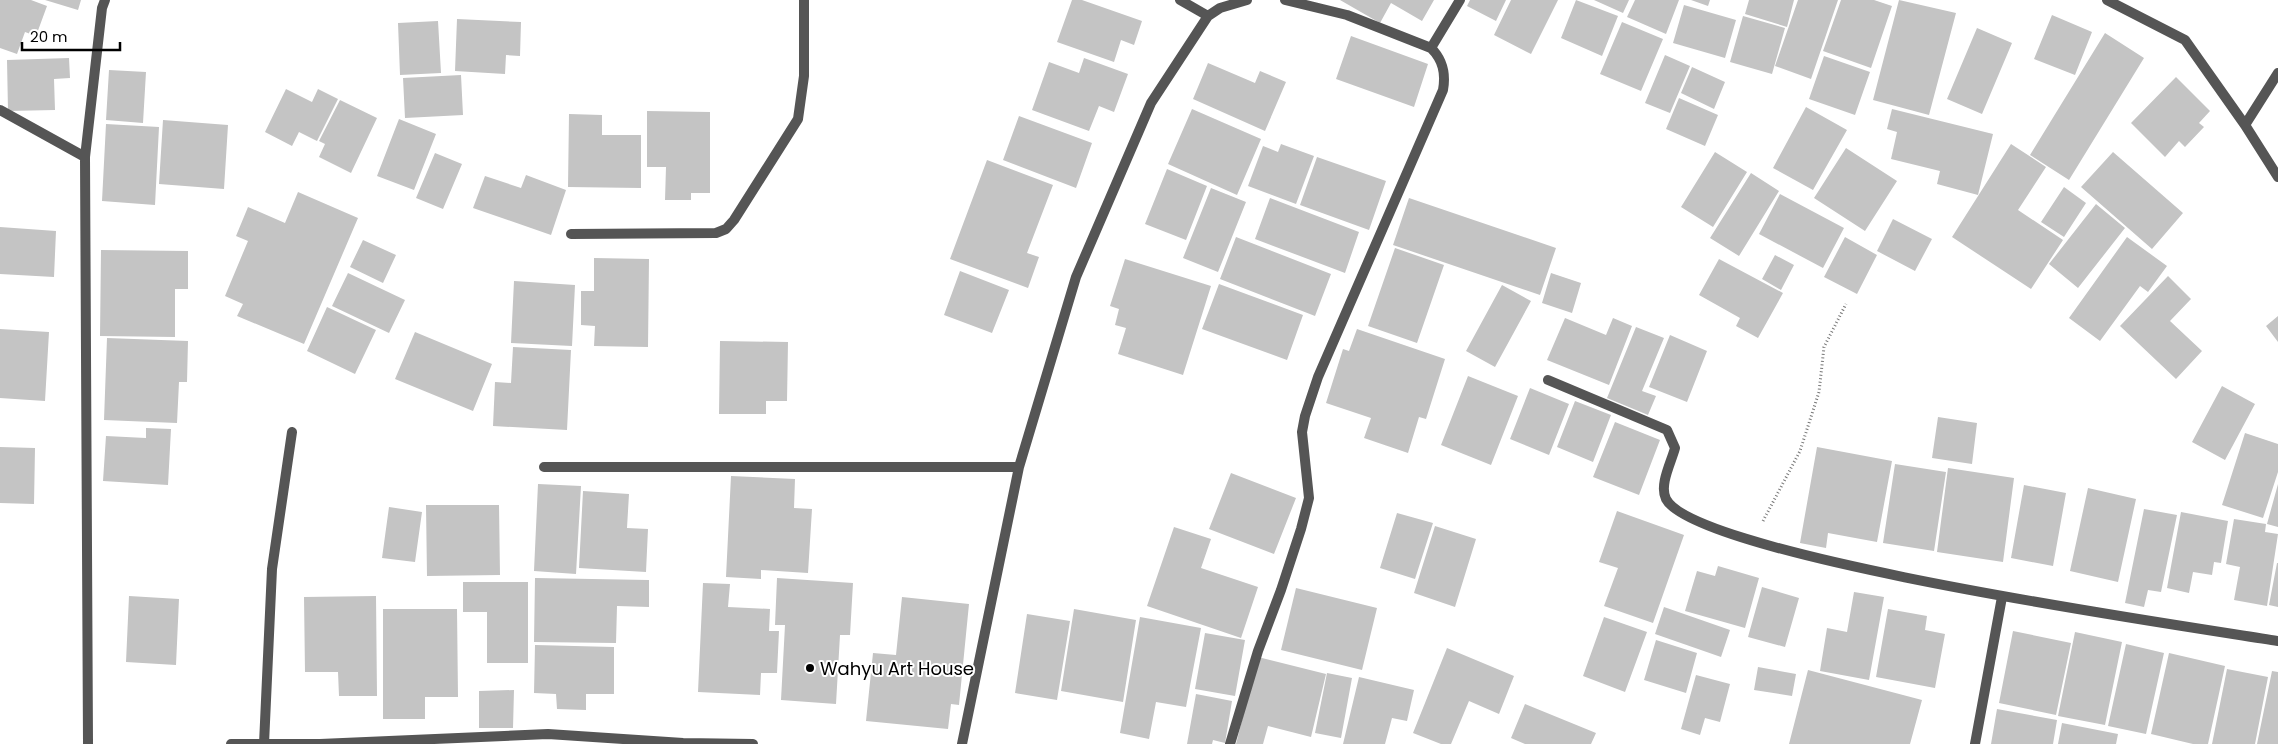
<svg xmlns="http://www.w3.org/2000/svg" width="2278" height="744" font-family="Poppins,sans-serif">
<rect width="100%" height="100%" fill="#fff"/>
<path fill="#c4c4c4" d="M0 0H31L47 6 36 36 25 32 17 54 0 48Z
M45 0H81L78 10Z
M1072 0H1082L1142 21 1134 45 1121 40 1114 62 1057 42Z
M1340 0H1434L1422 21 1391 3 1380 23Z
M1470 0H1506L1496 21 1467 6Z
M1511 0H1558L1531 54 1494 35Z
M1576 0 1618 16 1602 56 1561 38Z
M1594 0H1629L1623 13Z
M1635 0H1679L1666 34 1627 17Z
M1691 0H1710L1708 6Z
M1749 0H1794L1787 27 1745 14Z
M1798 0H1838L1811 79 1775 66Z
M1841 0H1874L1892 6 1871 68 1823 51Z
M1899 0 1956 13 1929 115 1873 100Z
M1684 5 1736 20 1725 58 1673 43Z
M2052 15 2092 32 2075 75 2034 59Z
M1743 16 1785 28 1772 74 1730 62Z
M457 19 521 22 520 56 506 55 505 74 455 71Z
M438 21 441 73 400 75 398 23Z
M1622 22 1663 39 1641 91 1600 74Z
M1977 28 2012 43 1982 114 1947 99Z
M2105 33 2144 58 2069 180 2030 155Z
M1351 36 1428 64 1414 107 1336 79Z
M1665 55 1690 66 1670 113 1645 103Z
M1824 56 1870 72 1855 115 1809 99Z
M69 58 70 78 54 79 55 110 8 111 7 60Z
M1084 58 1128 74 1114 112 1099 106 1089 131 1032 110 1049 62 1079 73Z
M1208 63 1255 83 1260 71 1286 82 1265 131 1193 99Z
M1692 67 1725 82 1714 109 1681 93Z
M109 70 146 72 143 123 106 120Z
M461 75 463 115 405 118 403 78Z
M2176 77 2210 111 2199 123 2204 127 2185 147 2179 141 2165 157 2131 123Z
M286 89 312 102 318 89 338 99 317 141 299 132 292 146 265 132Z
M1679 98 1718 115 1705 146 1666 129Z
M340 100 377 118 351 173 319 157 325 144 319 141Z
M1806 107 1847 130 1813 190 1773 168Z
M1192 109 1261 139 1237 195 1168 164Z
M1892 109 1993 134 1978 195 1937 184 1940 171 1891 159 1897 132 1887 129Z
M647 111 710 112V193H691V200H665L666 167H647Z
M569 114 602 115V135H641V188L568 187Z
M1019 116 1092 143 1076 188 1003 160Z
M399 119 436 134 414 190 377 176Z
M163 120 228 125 224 189 159 184Z
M106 124 159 127 155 205 102 201Z
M1281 144 1314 156 1296 204 1248 186 1263 146 1278 152Z
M2011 144 2046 167 2018 210 2063 240 2031 289 1952 237Z
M1846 148 1897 181 1865 231 1814 198Z
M1715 152 1747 172 1713 227 1681 207Z
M2113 152 2183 213 2152 249 2081 187Z
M435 153 462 164 443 209 416 198Z
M1317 157 1386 181 1369 230 1300 205Z
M987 160 1053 185 1027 253 1039 257 1028 288 950 259Z
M1167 169 1207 186 1186 240 1145 224Z
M1751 173 1779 191 1739 256 1710 238Z
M526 175 566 190 551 235 473 208 485 176 521 188Z
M2064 187 2086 203 2064 237 2041 222Z
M1211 188 1246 202 1218 272 1183 258Z
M298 192 358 218 304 344 237 316 243 304 225 296 248 241 236 236 248 207 285 223Z
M1780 194 1844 228 1823 268 1759 234Z
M1270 198 1359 232 1345 273 1255 239Z
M1409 198 1556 248 1540 295 1393 245Z
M2096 204 2125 228 2078 288 2049 264Z
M1893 219 1932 239 1915 271 1877 251Z
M0 227 56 231 54 277 0 274Z
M1236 237 1331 274 1315 316 1220 279Z
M1845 237 1877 255 1857 294 1824 277Z
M2127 237 2167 266 2148 292 2140 286 2100 341 2069 318Z
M363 240 396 255 383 283 350 267Z
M1395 248 1444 265 1417 343 1368 326Z
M101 250 188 251V289H175V337L100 336Z
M1775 255 1794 265 1781 290 1762 279Z
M594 258 649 259 648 347 594 346 595 326 581 325V291H594Z
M1125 259 1211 286 1183 375 1118 354 1126 328 1115 325 1119 309 1110 306Z
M1719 259 1783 293 1758 338 1736 326 1740 318 1699 295Z
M960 271 1009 290 992 333 944 315Z
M348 273 405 300 389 333 332 306Z
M1551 273 1581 283 1572 313 1542 303Z
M2168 276 2191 299 2170 321 2202 351 2176 379 2120 326Z
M514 281 575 285 572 346 511 343Z
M1219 284 1303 315 1287 360 1202 329Z
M1502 285 1531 301 1495 367 1466 351Z
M327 307 376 330 355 374 307 351Z
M2278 316V342L2266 326Z
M1565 318 1606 335 1613 318 1632 326 1609 385 1547 360Z
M1636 327 1664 338 1642 391 1656 396 1648 415 1607 398Z
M0 329 49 332 45 401 0 398Z
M1357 329 1445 359 1426 419 1419 417 1408 453 1364 438 1371 418 1326 403 1343 349 1349 351Z
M415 332 492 364 473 411 395 379Z
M1670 335 1707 351 1687 402 1649 387Z
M107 338 188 341 187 382H179L177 423 104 420Z
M720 341 788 342 787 401H766V414H719Z
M513 347 571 350 567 430 493 426 495 382 511 383Z
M1468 376 1518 396 1491 465 1441 445Z
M2222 386 2255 404 2225 460 2192 442Z
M1530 388 1569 404 1549 455 1510 439Z
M1575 401 1611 415 1593 462 1557 447Z
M1938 417 1977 423 1972 464 1932 458Z
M1615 422 1660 440 1639 495 1593 477Z
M146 428 171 429 168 485 103 481 106 436 146 438Z
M2245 433 2278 444V472L2263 518 2222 505Z
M0 447 35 448 34 504 0 503Z
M1817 447 1892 461 1877 542 1828 533 1826 548 1800 543Z
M1895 464 1946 472 1934 551 1883 543Z
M1948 468 2014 478 2003 562 1937 552Z
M1231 473 1296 498 1274 554 1209 529Z
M731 476 795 479 794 508 812 509 808 573 761 570V579L726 577Z
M538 484 581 486 576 574 534 571Z
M2278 484V527L2267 524Z
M2024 485 2066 493 2053 566 2011 558Z
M2088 488 2136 499 2118 582 2070 571Z
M583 491 629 494 627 528 648 529 646 572 579 568Z
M426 505H499L500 575 427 576Z
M389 507 422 512 415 562 382 558Z
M2144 509 2177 515 2161 592 2148 590 2144 607 2125 603Z
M1617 511 1684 535 1653 623 1604 606 1618 568 1599 562Z
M2181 512 2228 521 2221 563 2214 562 2212 575 2193 572 2189 593 2167 588Z
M1397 513 1433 523 1415 579 1380 568Z
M2234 519 2266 524 2265 532 2278 534 2267 606 2234 600 2240 567 2226 564Z
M1435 526 1476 539 1455 607 1414 593Z
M1174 527 1211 539 1201 568 1258 587 1241 638 1147 606Z
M2277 563H2278V607L2269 605Z
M1718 566 1759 578 1745 628 1685 611 1697 571 1715 576Z
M535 578 649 580V607L617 606 616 643 534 642Z
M777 578 853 583 850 635H840L836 704 781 700 785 625H775Z
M463 582H528V663H487V612H463Z
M703 583 730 584 728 607 770 609 769 631H779L777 673H761L760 695 698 692Z
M1762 587 1799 598 1785 647 1748 637Z
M1296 588 1377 608 1362 670 1281 650Z
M1854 592 1884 597 1869 680 1820 671 1827 628 1847 632Z
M129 596 179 599 176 665 126 662Z
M376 596 377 696H339L338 672H305L304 597Z
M902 597 969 604 959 705 951 704 948 729 866 721 873 653 896 655Z
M1664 607 1730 630 1721 657 1655 634Z
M383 609H457L458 697H425V719H383Z
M1074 609 1136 620 1123 702 1061 691Z
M1888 609 1927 616 1925 630 1945 634 1935 688 1876 677Z
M1027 614 1070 621 1057 700 1015 693Z
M1140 617 1201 628 1186 707 1156 702 1149 739 1120 733Z
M1604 617 1647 632 1625 692 1583 676Z
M2013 631 2071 643 2056 715 1999 703Z
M2075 632 2122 642 2105 725 2058 716Z
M1205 633 1245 640 1235 696 1195 689Z
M1656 640 1697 653 1686 693 1644 680Z
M2126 644 2164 653 2146 734 2108 726Z
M535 645 614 647V694H586V710L557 709 556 694 534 693Z
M1447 648 1514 676 1499 714 1469 701 1451 744H1441L1413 733Z
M2169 653 2225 666 2208 744H2193L2151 734Z
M1258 657 1326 674 1311 737 1268 726 1263 744H1236Z
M1758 667 1796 674 1792 696 1754 690Z
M2227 669 2268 677 2255 744H2212Z
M1808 670 1922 700 1910 744H1789Z
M2272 671 2278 672V744H2257Z
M1327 673 1352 678 1341 738 1315 733Z
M1696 675 1730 684 1720 722 1705 718 1700 735 1681 729Z
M1359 677 1414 690 1407 721 1392 718 1385 744H1343Z
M514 690 513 728H479V691Z
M1196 694 1232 701 1225 743 1213 740 1212 744H1187Z
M1525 704 1596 733 1591 744H1525L1511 738Z
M1997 709 2057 720 2053 744H1991Z
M2062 723 2118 734 2116 744H2058Z"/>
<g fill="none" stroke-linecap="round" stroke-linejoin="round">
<path stroke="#777" stroke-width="3" stroke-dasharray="1 2.5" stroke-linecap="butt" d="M1763 521 1800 451 1819 392 1824 347 1846 304"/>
<path stroke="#555" stroke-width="10" d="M1180 0 1208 16
M2107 0 2185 40 2245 125 2278 177
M1431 48 1460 0
M0 110 85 157 88 744
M2245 125 2278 73
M85 157 102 8 105 0
M571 234 716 233 726 229 734 220 798 119 804 76V0
M1548 380 1667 430 1675 448C1671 463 1659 485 1666 499 1696 557 2193 627 2278 641
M544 467H1019
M231 744H320L548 734 683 743 753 744
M264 744 272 569 292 432
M962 744 1019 467 1076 277 1151 103 1208 16 1220 8 1247 0
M1230 744 1258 651 1281 590 1301 529 1309 498 1302 432 1305 416 1318 377 1443 90C1446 73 1443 60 1431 48L1347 15 1285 0
M1975 744 2002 597"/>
</g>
<circle fill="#000" stroke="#fff" stroke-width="2" cx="810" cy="668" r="5"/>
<g text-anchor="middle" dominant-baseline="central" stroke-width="4" stroke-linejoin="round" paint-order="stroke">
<g font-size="18" fill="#000" stroke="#fff" text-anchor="start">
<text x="820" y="668">Wahyu Art House</text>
</g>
</g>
<path d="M22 42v8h98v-8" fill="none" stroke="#000000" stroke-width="2.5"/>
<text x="30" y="42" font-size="15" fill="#000000" stroke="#ffffff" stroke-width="4" paint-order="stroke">20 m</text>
</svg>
